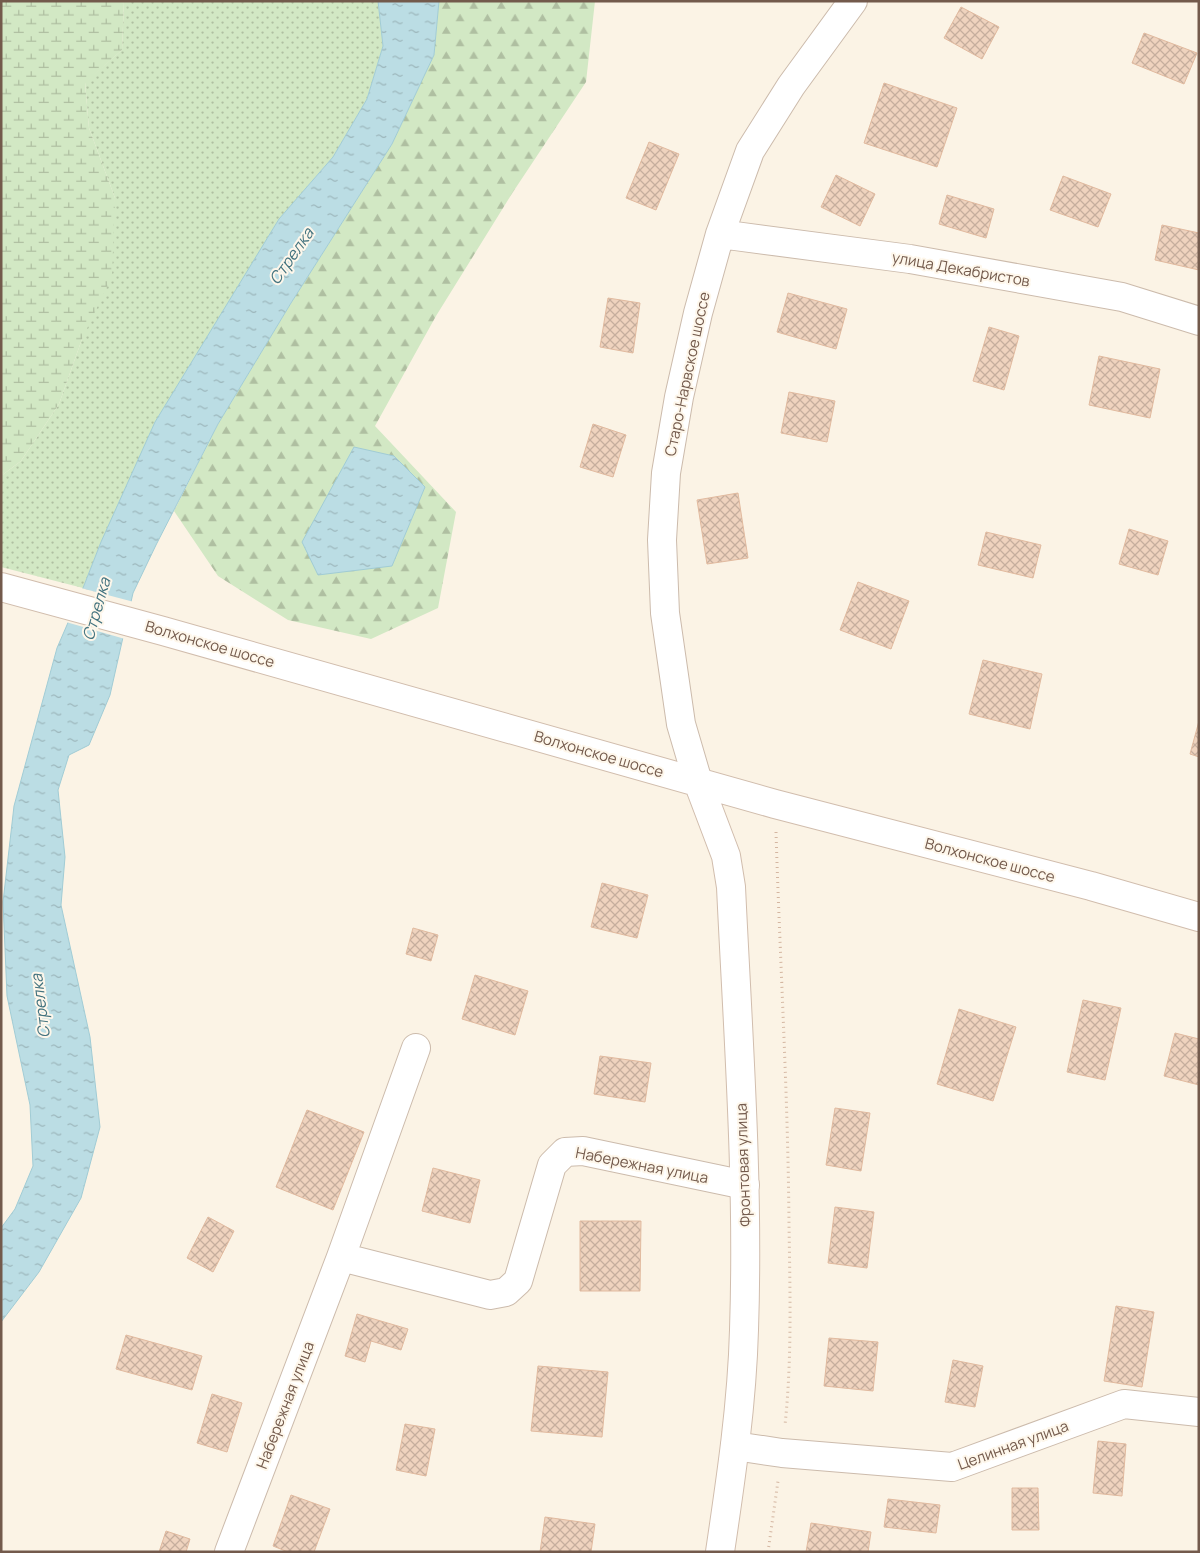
<svg xmlns="http://www.w3.org/2000/svg" width="1200" height="1553" font-family="Manrope,sans-serif">
<defs>
<pattern id="grass-dots" width="8" height="8" patternUnits="userSpaceOnUse" patternTransform="scale(1.25)"><rect width="8" height="8" fill="#d2e8c4"/><path d="M2 2h.1M6 6h.1" fill="none" stroke="#afbfa1" stroke-width="1.8" stroke-linecap="round"/></pattern>
<pattern id="forest-firs" width="22" height="20" patternUnits="userSpaceOnUse" patternTransform="scale(1.25)"><rect width="22" height="20" fill="#d2e8c4"/><path d="M5 1l3.5 6h-7zM16 11l3.5 6h-7z" fill="#afbfa1"/></pattern>
<pattern id="wetland-marsh" width="20" height="14" patternUnits="userSpaceOnUse" patternTransform="scale(1.25)"><rect width="20" height="14" fill="#d2e8c4"/><path d="M1 5h8M5 5V1M11 12h8M15 12V8" fill="none" stroke="#afbfa1"/></pattern>
<pattern id="water-ripples" width="26" height="14" patternUnits="userSpaceOnUse" patternTransform="scale(1.25)"><rect width="26" height="14" fill="#bbdde4"/><path d="M2 4q2-2 4 0t4 0M15 11q2-2 4 0t4 0" fill="none" stroke="#9cb6bb"/></pattern>
<pattern id="building-cross-hatch" width="8" height="8" patternUnits="userSpaceOnUse" patternTransform="scale(1.25)"><rect width="8" height="8" fill="#efd3be"/><path d="M0 0l8 8M0 8l8-8" fill="none" stroke="#c6ae9d"/></pattern>
</defs>
<rect width="100%" height="100%" fill="#fbf3e5"/>
<path fill="url(#grass-dots)" d="M124 1H378L383 46 367 99 333 157 279 219 247 274 101 542 83 588 1 567V476L21 461 59 404 82 339 115 198 89 128 85 82 122 50Z"/>
<path fill="url(#forest-firs)" d="M439 1H595L586 82 513 192 436 316 375 426 456 512 438 608 371 639 288 620 218 576 174 511 218 424 291 303 392 144 434 55Z"/>
<path fill="url(#wetland-marsh)" d="M1 1H124L122 50 85 83 89 128 115 198 112 276 82 339 59 404 21 461 1 476Z"/>
<path fill="url(#water-ripples)" stroke="#a1ccd5" d="M378 1H439L434 55 392 144 291 303 218 424 156 545 133 593 110 695 89 745 69 755 58 790 65 857 61 905 90 1037 100 1127 81 1198 39 1272 1 1322V1228L15 1209 33 1166 30 1105 7 996 3 902 14 806 57 648 83 588 101 542 155 422 279 219 333 157 367 99 383 46Z
M354 447 394 456 425 487 392 566 318 575 302 542Z"/>
<path fill="#fbf3e5" d="M81 588 134 602 125 639 66 622Z"/>
<path fill="url(#building-cross-hatch)" stroke="#e1ba9f" d="M961 7 999 27 982 59 944 38Z
M1144 33 1197 53 1184 84 1132 63Z
M884 83 957 108 937 167 864 143Z
M649 142 679 154 656 210 626 198Z
M836 175 875 194 860 226 821 207Z
M1063 176 1111 194 1098 227 1050 210Z
M947 195 994 209 986 238 939 224Z
M1162 225 1199 233V270L1155 260Z
M788 293 847 309 836 349 777 332Z
M608 298 640 303 633 353 600 347Z
M989 327 1019 336 1004 390 973 381Z
M1099 356 1160 369 1150 418 1089 405Z
M789 392 835 401 827 442 781 433Z
M593 424 626 435 613 477 580 467Z
M738 493 748 558 707 564 697 500Z
M1129 529 1168 541 1158 575 1119 564Z
M986 532 1041 545 1033 578 978 565Z
M858 582 909 601 891 649 840 630Z
M983 660 1042 674 1030 729 969 714Z
M1199 721V757L1190 754Z
M602 883 648 895 637 938 591 927Z
M413 928 438 935 431 961 406 954Z
M475 975 528 991 515 1035 462 1019Z
M1083 1000 1121 1008 1105 1080 1067 1072Z
M959 1009 1016 1027 993 1101 937 1084Z
M1175 1033 1199 1039V1085L1164 1076Z
M600 1056 651 1063 645 1102 594 1094Z
M835 1108 870 1113 861 1171 826 1165Z
M307 1110 364 1132 333 1210 276 1187Z
M433 1168 480 1180 470 1223 422 1211Z
M835 1207 874 1212 867 1268 828 1263Z
M208 1217 234 1231 213 1272 187 1258Z
M580 1221H641L640 1291H580Z
M1116 1306 1154 1312 1142 1387 1104 1381Z
M357 1314 408 1329 401 1350 371 1341 365 1362 345 1356Z
M126 1335 202 1356 192 1390 116 1369Z
M829 1338 878 1342 873 1391 824 1386Z
M953 1360 983 1366 975 1407 945 1402Z
M538 1366 608 1372 602 1437 531 1431Z
M212 1394 242 1403 227 1452 197 1443Z
M405 1424 435 1429 426 1476 396 1470Z
M1098 1441 1126 1444 1122 1496 1093 1493Z
M1012 1488H1038L1039 1530H1012Z
M291 1495 330 1509 314 1552H288L273 1546Z
M888 1499 940 1505 936 1533 884 1527Z
M545 1517 595 1524 591 1552H540Z
M811 1523 871 1532 868 1552H806Z
M166 1531 190 1539 186 1552H159Z"/>
<g fill="none" stroke-linecap="round" stroke-linejoin="round">
<g stroke="#ccbbac" stroke-width="30">
<path id="street" d="M720 234 910 259 1122 297 1199 321
M698 782 681 724 665 613 662 540 666 473 679 397 698 313 720 234 750 151 791 86 853 1
M341 1257 490 1295 506 1292 518 1281 552 1165 565 1152 583 1151 745 1185
M735 1446 782 1453 952 1467 1124 1404 1199 1412
M229 1552 341 1257 416 1048"/>
</g>
<g stroke="#d1bdad" stroke-width="30">
<path id="secondary" d="M1 587 163 631 775 804 1091 886 1199 917
M698 782 726 856 731 887C738 1035 749 1182 744 1330 742 1404 731 1478 720 1552"/>
</g>
<path stroke="#d4b6a1" stroke-width="3" stroke-dasharray="1 4" stroke-linecap="butt" d="M776 832C780 963 788 1094 789 1225 790 1292 792 1359 785 1425
M768 1552 778 1481"/>
<use href="#street" stroke="#fff" stroke-width="28"/>
<use href="#secondary" stroke="#fff" stroke-width="28"/>
</g>
<g text-anchor="middle" dominant-baseline="central" stroke-width="4" stroke-linejoin="round" paint-order="stroke">
<g font-size="15" fill="#735a4c" stroke="#fef7eb">
<text transform="translate(961 269) rotate(10)">улица Декабристов</text>
<text transform="translate(687 374) rotate(-78)">Старо-Нарвское шоссе</text>
<text transform="translate(210 644) rotate(16)">Волхонское шоссе</text>
<text transform="translate(599 754) rotate(16)">Волхонское шоссе</text>
<text transform="translate(990 860) rotate(15)">Волхонское шоссе</text>
<text transform="translate(642 1165) rotate(11)">Набережная улица</text>
<text transform="translate(743 1165) rotate(-92)">Фронтовая улица</text>
<text transform="translate(285 1405) rotate(-69)">Набережная улица</text>
<text transform="translate(1013 1445) rotate(-20)">Целинная улица</text>
</g>
<g font-size="16" font-style="italic" fill="#43737f" stroke="#fef7eb">
<text transform="translate(291 256) rotate(-55)">Стрелка</text>
<text transform="translate(96 609) rotate(-74)">Стрелка</text>
<text transform="translate(40 1006) rotate(-97)">Стрелка</text>
</g>
</g>
<rect width="1200" height="1553" fill="none" stroke="#735a4c" stroke-width="5"/>
</svg>
